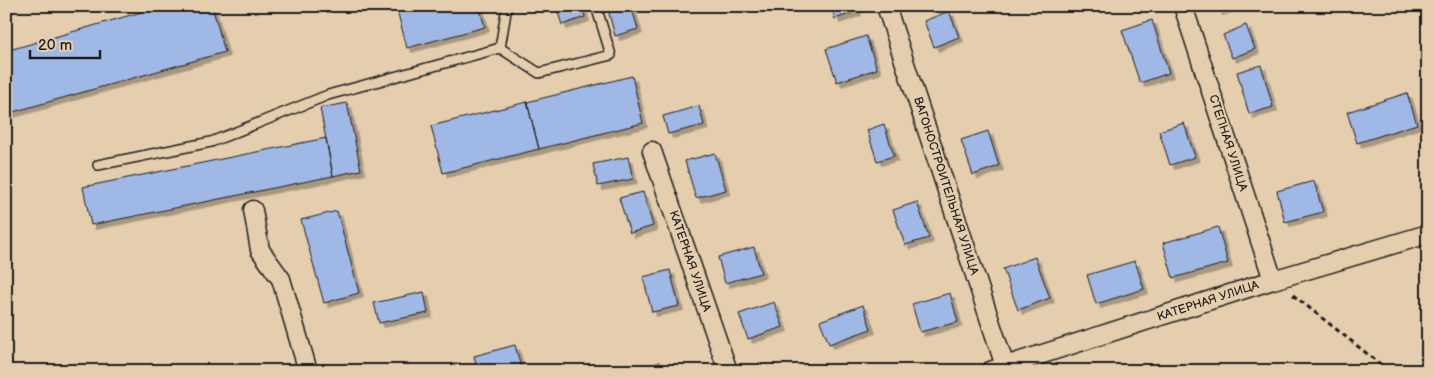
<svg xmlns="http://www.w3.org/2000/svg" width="1434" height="377" font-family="'Balsamiq Sans',sans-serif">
<defs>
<filter id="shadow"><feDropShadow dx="4.5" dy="4.5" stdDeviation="0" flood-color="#0004"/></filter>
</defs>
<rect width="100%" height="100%" fill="#e5cead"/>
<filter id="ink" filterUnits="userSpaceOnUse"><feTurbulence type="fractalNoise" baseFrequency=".02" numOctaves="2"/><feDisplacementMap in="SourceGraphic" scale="10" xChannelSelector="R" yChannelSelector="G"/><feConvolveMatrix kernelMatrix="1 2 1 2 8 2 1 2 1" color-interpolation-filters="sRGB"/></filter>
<g filter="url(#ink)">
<path fill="#9fb8e5" stroke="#1c1c1c" filter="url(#shadow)" d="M162 6H212L225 52 6 114V51Z
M412 6H479L485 27 407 48 397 10Z
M556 6H582L585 17 562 25Z
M607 6H631L638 29 615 36Z
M831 6H856L857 11 835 19Z
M1216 6H1234L1218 11Z
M949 11 959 37 934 47 924 21Z
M1152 20 1169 73 1140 83 1122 30Z
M1246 25 1255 49 1232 58 1223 35Z
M866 36 877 69 837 82 826 49Z
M1261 65 1273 107 1249 114 1237 72Z
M632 76 643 123 539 149 527 102Z
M1407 93 1417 124 1357 143 1347 112Z
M527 102 539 149 443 173 431 126Z
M347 103 361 170 333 176 320 108Z
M699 106 704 125 668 134 663 116Z
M1184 123 1195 157 1170 165 1159 131Z
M884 124 894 156 877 161 867 130Z
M988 131 999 166 973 175 961 140Z
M326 138 333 176 91 225 83 187Z
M715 153 726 190 696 198 685 161Z
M628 157 633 179 598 186 593 164Z
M1314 181 1323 212 1285 222 1277 191Z
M643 192 653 226 630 233 619 198Z
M917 202 929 238 905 245 893 210Z
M337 211 359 293 324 303 301 220Z
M1218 227 1228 263 1173 278 1163 243Z
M754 247 761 273 725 283 718 257Z
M1035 257 1050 298 1018 310 1003 269Z
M1135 261 1144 289 1096 304 1087 275Z
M670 270 679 306 652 312 643 277Z
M424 292 428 313 379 323 374 303Z
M950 293 958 322 920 332 912 304Z
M774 302 783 327 748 339 739 314Z
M863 305 871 329 829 344 820 321Z
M515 345 522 371H478L474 356Z
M660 362 662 371H630Z"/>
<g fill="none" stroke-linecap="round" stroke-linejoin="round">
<g stroke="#1c1c1c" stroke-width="12">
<path id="lane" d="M500 48 539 73 611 55 596 6
M98 165 211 142 328 95 500 48 507 6"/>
</g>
<g stroke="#1c1c1c" stroke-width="21">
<path id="street" d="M886 6 1005 366
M1183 6 1273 280
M652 151 728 371
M253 210 260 250 281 279 308 371
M990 371 1273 280 1428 234"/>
</g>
<path stroke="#1c1c1c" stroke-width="3" stroke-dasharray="5 4" stroke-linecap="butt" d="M1293 295 1389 371"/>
<use href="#lane" stroke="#e5cead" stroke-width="9"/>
<use href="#street" stroke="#e5cead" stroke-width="18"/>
</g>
</g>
<g text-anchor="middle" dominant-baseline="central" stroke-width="4" stroke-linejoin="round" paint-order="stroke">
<g font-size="12" fill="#1c1c1c" stroke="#e5cead">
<text transform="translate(1228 143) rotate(72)">СТЕПНАЯ УЛИЦА</text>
<text transform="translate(946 186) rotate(72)">ВАГОНОСТРОИТЕЛЬНАЯ УЛИЦА</text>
<text transform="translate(690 261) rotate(71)">КАТЕРНАЯ УЛИЦА</text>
<text transform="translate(1208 301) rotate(-18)">КАТЕРНАЯ УЛИЦА</text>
</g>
</g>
<rect width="1434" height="377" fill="none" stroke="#e5cead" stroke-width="25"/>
<rect x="12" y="12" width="1409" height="352" fill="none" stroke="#1c1c1c" stroke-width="2" filter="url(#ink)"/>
<path d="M30 50v8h70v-8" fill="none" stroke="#1c1c1c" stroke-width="2.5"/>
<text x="38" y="50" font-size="15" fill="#1c1c1c" stroke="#e5cead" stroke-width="4" paint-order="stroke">20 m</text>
</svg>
